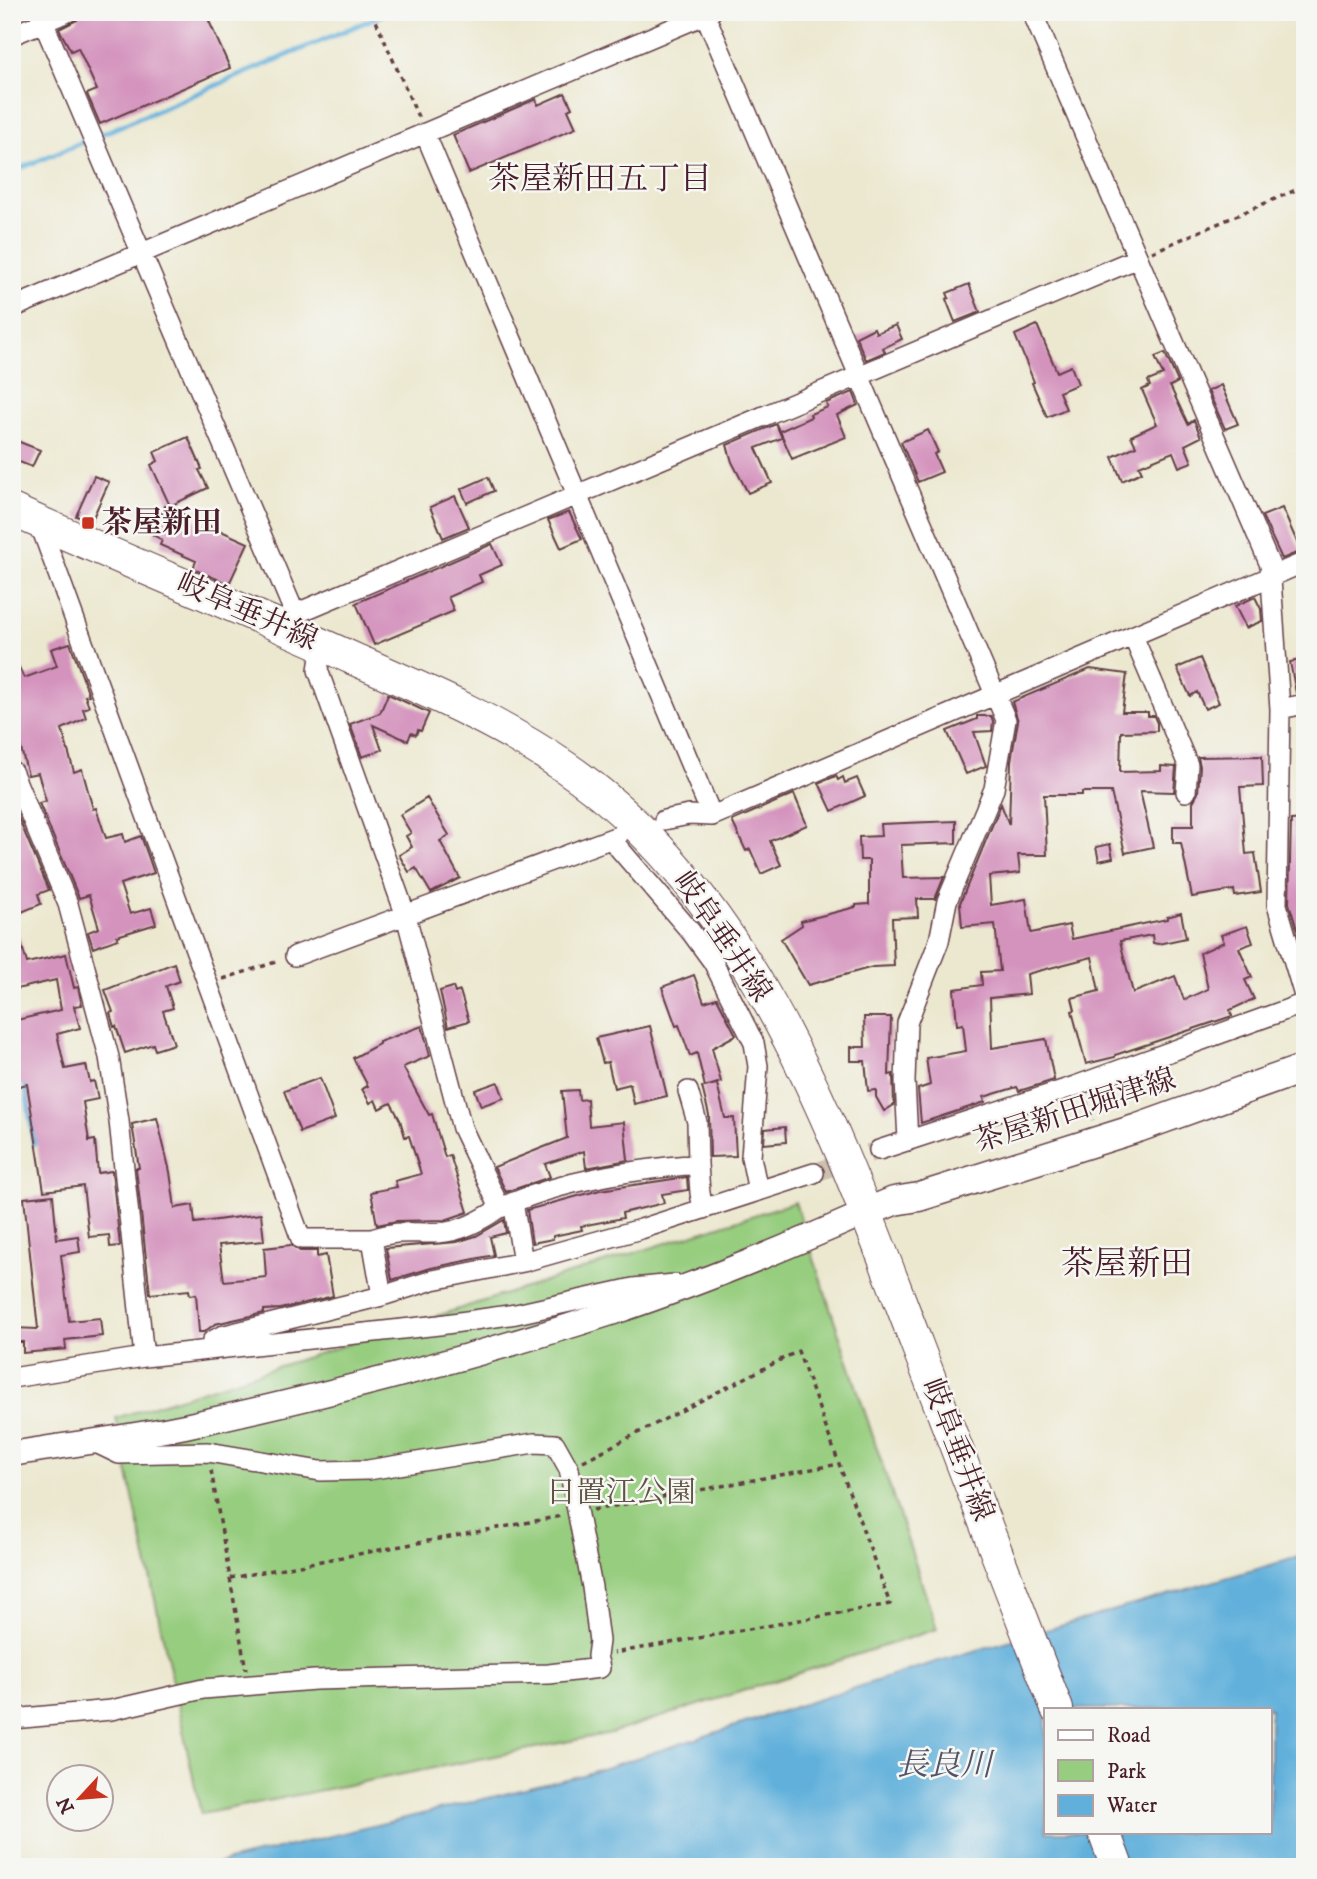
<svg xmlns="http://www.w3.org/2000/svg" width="1317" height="1879" font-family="'IM FELL DW Pica','Noto Serif JP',serif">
<rect width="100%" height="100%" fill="#f6f6f2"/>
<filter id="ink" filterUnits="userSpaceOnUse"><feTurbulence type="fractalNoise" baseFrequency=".0143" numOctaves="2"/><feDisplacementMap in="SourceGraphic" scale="14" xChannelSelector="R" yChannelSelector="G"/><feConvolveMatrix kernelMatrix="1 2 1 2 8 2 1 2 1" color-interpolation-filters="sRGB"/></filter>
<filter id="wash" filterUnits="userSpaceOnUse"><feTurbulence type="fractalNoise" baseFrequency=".00686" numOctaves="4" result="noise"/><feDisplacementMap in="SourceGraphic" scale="28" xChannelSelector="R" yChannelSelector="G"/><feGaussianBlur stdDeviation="1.57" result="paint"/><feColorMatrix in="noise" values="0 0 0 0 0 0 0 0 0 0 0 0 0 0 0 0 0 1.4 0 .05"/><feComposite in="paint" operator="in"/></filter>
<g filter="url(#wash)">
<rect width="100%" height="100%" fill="#ece8d0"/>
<path fill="#97cd7f" stroke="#707655" stroke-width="2" d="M795 1202 937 1629 611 1733 201 1814 116 1418Z"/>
<path fill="#60b0db" stroke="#556883" stroke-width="2" fill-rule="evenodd" d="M1305 1555V1867H203L583 1775 929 1664ZM1046 1709H1270V1832H1046Z"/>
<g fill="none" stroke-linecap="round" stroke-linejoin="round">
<path stroke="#60b0db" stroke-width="5" d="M12 172 389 12
M22 1082 25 1081 34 1144"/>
</g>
<g id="blocks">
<path fill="#d493bd" d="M80 12H205L230 68 100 124 87 94 97 90 78 48 71 51 59 29 77 20Z
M565 93 572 108 568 110 576 128 469 173 453 135 536 99 538 105Z
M969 284 980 312 955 322 946 299 949 298 947 293Z
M896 325 902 339 883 348 885 352 866 360 856 337 874 328 876 333Z
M1037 325 1057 372 1071 366 1078 384 1059 392 1066 409 1047 417 1032 383 1034 382 1015 335Z
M1165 353 1178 382 1170 386 1188 424 1194 420 1201 437 1185 445 1192 462 1179 467 1173 452 1139 466 1142 472 1122 481 1112 457 1136 446 1131 436 1157 424 1142 390 1150 386 1148 381 1163 375 1155 357Z
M1221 385 1238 424 1225 429 1208 391Z
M853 392 858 405 837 415 846 437 792 459 780 431 811 417 810 414 828 407 826 403Z
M776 424 782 438 756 448 772 483 748 493 732 462 727 445Z
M928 430 938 452 934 454 942 472 918 482 901 442Z
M188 437 202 469 199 470 208 488 170 506 151 465 158 461 154 452Z
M12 439 40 450 32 467 12 459Z
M94 476 109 482 91 522 76 516Z
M488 477 494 491 467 503 461 489Z
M455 496 469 527 443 538 430 507Z
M165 506 248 543 229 584 193 569 196 561 160 545 162 540 153 535Z
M1282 508 1301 551 1282 559 1262 516Z
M569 512 582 539 561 548 548 520Z
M492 544 502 565 479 575 482 582 448 597 454 611 374 645 356 603Z
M1255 597 1261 609 1262 621 1246 628 1235 606Z
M70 643 89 695 85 696 89 707 83 709 86 718 62 729 74 772 82 769 93 809 96 808 106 838 123 834 125 842 141 836 154 873 120 884 130 914 151 908 156 924 117 936 118 939 93 948 88 932 99 928 89 895 79 898 39 803 46 801 38 773 28 775 20 745 12 748V720L18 717 12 702V652L24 678 57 666 51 649Z
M1200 658 1219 703 1205 709 1197 692 1190 696 1177 668Z
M1305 659V692L1296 693 1290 662Z
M1090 669 1127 674 1122 712H1148V716H1154L1157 723V731L1121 732 1120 772 1161 771V766L1176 767 1174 792 1140 791 1153 847 1125 853 1111 792H1082V795H1044L1047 855H1018L1020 873 989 876 991 905 1026 899 1031 933 1069 925 1072 939 1167 919V917L1181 913 1186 938 1158 944 1153 943 1152 935 1120 941 1133 993 1175 976 1184 1000 1208 989 1200 953 1224 942 1221 935 1247 926 1253 943 1239 948 1252 977 1245 980 1254 999 1230 1010 1232 1016 1115 1055V1057L1086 1064 1072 1011 1075 1010 1072 998 1099 991 1092 957 1027 974 1029 994 990 998 992 1048 1046 1039 1054 1080 1019 1091 1017 1087 984 1097 985 1102 921 1123 918 1089 930 1085 926 1058 966 1051 963 1024 957 1025 954 989 982 985 981 972 1000 971 995 924 962 927 960 903 1001 804 1009 825 1011 761 1018 721 1012 702Z
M388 694 429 713 421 731 418 730 416 735 411 733 408 741 373 725 382 750 362 757 350 724 380 713Z
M977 716H991L993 721 992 731 974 732 986 766 966 774 947 731 977 719Z
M1262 756 1263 786 1240 787 1246 854 1255 853 1261 892 1235 896 1234 890 1192 897 1181 843H1173V826H1193V802L1198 793 1200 766 1198 757Z
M836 776 838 780 843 777 845 783 857 778 865 796 832 811 819 783Z
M794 794 807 825 770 841 781 865 761 874 750 849 746 851 732 821Z
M427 798 449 835 440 841 460 878 431 893 416 868 409 872 399 855 412 847 406 836 411 833 400 815Z
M15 810 49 890 38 894 41 904 12 916V811Z
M1305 819V955L1289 903 1291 820Z
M956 821V843L901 845 903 878 944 877 935 899H917L918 917 892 918 894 966 873 967 808 985 781 939 802 925 801 921 856 907V905L869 904V860H860L859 837 881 836 880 824Z
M1110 844 1113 858 1099 861 1096 847Z
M16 926 27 963 66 954 74 988 78 987 82 1005 74 1006 80 1028 57 1034 65 1069 86 1065 90 1082 94 1081 98 1099 83 1102 89 1141 95 1140 98 1173 112 1171 120 1246 110 1247 109 1235 89 1237 83 1186 44 1191 27 1084 12 1088V1060L16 1059 12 1042V1021L61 1010 56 980 12 990V927Z
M174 963 180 981 166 986 173 1008 163 1011 174 1044 155 1050 153 1044 125 1053 116 1026 114 1027 110 1013 113 1012 105 990Z
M694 975 704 1002 717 998 736 1035 712 1048 721 1082 705 1087 697 1053 690 1056 679 1025 676 1026 662 987Z
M453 987 455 993 460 991 469 1021 448 1027 440 991Z
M864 1017H891L889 1075 893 1074 894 1105 884 1111 876 1097V1090L868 1091 865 1061H851V1047H865Z
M422 1026 430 1056 403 1067 429 1115 432 1114 445 1157 450 1155 468 1212 445 1220 397 1221 377 1225 371 1192 397 1187 395 1181 421 1174 409 1136 405 1137 400 1120 391 1103 379 1109 375 1100 370 1103 362 1089 368 1086 353 1058 379 1044V1042Z
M650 1026 667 1096 634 1104 630 1084 614 1088 608 1062 603 1063 596 1038Z
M320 1078 335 1119 300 1132 284 1091Z
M498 1082 504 1098 481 1106 475 1090Z
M717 1084 725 1118H734L736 1156 710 1157 709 1115 702 1087Z
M578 1090 579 1100 587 1099 589 1126 624 1122 628 1160 586 1168 584 1151 545 1164 550 1177 506 1192 494 1167 567 1138 562 1091Z
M157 1118 170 1172 175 1208 193 1205 195 1223 261 1214 264 1241 219 1245 224 1281 266 1277 264 1248 291 1245 300 1251H317V1257L326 1255 333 1296 280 1309 264 1310V1313L215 1324 204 1332H199L196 1294 190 1295 189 1290 150 1294 136 1168H139L132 1124Z
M785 1127 786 1142 764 1144 765 1129Z
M687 1177 688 1190 662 1194 664 1203 622 1213 623 1218 581 1226 582 1230 553 1236V1239L532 1243 527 1210 600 1190Z
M53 1195 57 1239 78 1236 80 1252 61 1255 69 1321 100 1318 102 1336 65 1340 66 1349 23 1353V1342H13V1328L38 1329 24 1198Z
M504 1220 506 1233 490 1237 494 1255 431 1268 392 1280 386 1248 457 1242 476 1236Z"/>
</g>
</g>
<g filter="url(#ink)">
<use href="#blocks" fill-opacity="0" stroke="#623d44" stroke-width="2"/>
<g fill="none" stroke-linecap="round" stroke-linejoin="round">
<path stroke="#ccc0af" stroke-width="19" stroke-dasharray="19 10" stroke-linecap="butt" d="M814 1173 879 1150"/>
<g stroke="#623d44" stroke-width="22">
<path id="minor" d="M39 12 295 614 288 624
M704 12 1006 720 994 789 947 901 939 941 907 1023 905 1081 908 1141
M1032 12 1270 565 1280 709 1277 905 1305 999
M12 35 68 12
M425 133 712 816
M12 308 711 12
M39 522 301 1239H372
M295 614 1138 258
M1133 636 1188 765 1186 792
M322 645 318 670 406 916 462 1128 500 1208C481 1220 461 1232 438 1233 411 1234 400 1229 372 1239L382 1296
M1280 709 1305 704
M12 771 68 904 109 1057 119 1121 144 1357
M664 820 689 815 712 816 1305 562
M611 839 691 932 713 962 754 1043 758 1066 751 1157 758 1191
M295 956 618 836
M688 1091 697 1122 698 1164
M879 1150 1075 1086 1305 1003
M513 1202 523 1262
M500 1208C562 1180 631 1170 698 1164L700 1193 703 1209
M212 1341 221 1336 382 1296 433 1280 523 1262 569 1249 641 1229 814 1173
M12 1378 144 1357 439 1325 516 1314 633 1288 675 1284
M12 1719 111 1710 203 1689 315 1680 549 1674 600 1668 597 1656 599 1641 592 1587 569 1469 555 1444 534 1443 368 1470 320 1471 208 1452 119 1454 92 1441"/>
</g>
<g stroke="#623d44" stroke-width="27">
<path id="tertiary" d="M12 1454C69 1444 128 1438 185 1426 327 1395 475 1357 614 1312 699 1284 783 1249 865 1213"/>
</g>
<g stroke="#623d44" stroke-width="31">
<path id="secondary" d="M865 1213 894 1201 919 1197 1138 1128 1305 1068"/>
</g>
<g stroke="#623d44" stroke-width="34">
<path id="primary" d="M12 510C125 561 241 608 354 659 427 691 500 722 565 767 755 896 838 1140 917 1345 963 1466 1010 1588 1057 1709
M1104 1832 1117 1867"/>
</g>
<path stroke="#623d44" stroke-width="3.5" stroke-dasharray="5 5" stroke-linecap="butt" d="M372 12 419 119
M1152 252 1305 186
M223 979 279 961
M1086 1101 1093 1120
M583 1461 798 1351 890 1604 614 1653
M211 1470 246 1670
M593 1510 839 1464
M230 1578 562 1516"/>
<use href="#minor" stroke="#fff" stroke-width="19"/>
<use href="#tertiary" stroke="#fff" stroke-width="24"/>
<use href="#secondary" stroke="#fff" stroke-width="28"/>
<use href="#primary" stroke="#fff" stroke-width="32"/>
</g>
</g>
<rect fill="#c8321e" stroke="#f6f6f2" stroke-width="2.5" x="81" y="516" width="14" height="14" rx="3.5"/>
<g text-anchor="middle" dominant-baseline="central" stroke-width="5" stroke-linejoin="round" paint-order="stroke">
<g font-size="30" font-weight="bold" fill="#4a1f2b" stroke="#f6f6f2" text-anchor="start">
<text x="102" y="523">茶屋新田</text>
</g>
<g font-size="30" fill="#4a1f2b" stroke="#f6f6f2">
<text transform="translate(247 612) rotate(24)">岐阜垂井線</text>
<text transform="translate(722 937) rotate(56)">岐阜垂井線</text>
<text transform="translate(1075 1111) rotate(-18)">茶屋新田堀津線</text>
<text transform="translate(957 1450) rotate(69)">岐阜垂井線</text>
</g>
<g font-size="30" fill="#615344" stroke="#f6f6f2">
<text x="621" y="1493">日置江公園</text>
</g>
<g font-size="32" fill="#4a1f2b" stroke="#f6f6f2">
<text x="600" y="180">茶屋新田五丁目</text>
</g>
<g font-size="32" font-style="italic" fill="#525269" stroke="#f6f6f2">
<text x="944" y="1766">長良川</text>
</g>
<g font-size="33" fill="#4a1f2b" stroke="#f6f6f2">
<text x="1127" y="1264">茶屋新田</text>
</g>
</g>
<rect width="1317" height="1879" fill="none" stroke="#f6f6f2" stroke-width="42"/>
<rect x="1044" y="1708" width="228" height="126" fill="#f6f6f2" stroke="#b1a0a2" stroke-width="2"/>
<rect x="1058" y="1730" width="35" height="10" fill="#ffffff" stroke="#b1a0a2" stroke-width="2"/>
<text x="1107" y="1742" font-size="21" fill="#4a1f2b">Road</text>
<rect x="1058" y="1760" width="35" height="21" fill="#97cd7f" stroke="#b1a0a2" stroke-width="2"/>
<text x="1107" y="1778" font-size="21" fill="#4a1f2b">Park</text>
<rect x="1058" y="1795" width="35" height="21" fill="#60b0db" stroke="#b1a0a2" stroke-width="2"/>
<text x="1107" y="1812" font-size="21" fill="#4a1f2b">Water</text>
<g transform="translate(80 1798) rotate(244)"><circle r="33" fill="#f6f6f2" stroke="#b1a0a2" stroke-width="2"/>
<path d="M0-5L12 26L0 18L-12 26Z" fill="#c8321e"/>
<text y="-10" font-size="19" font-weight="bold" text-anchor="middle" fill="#4a1f2b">N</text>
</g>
</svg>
